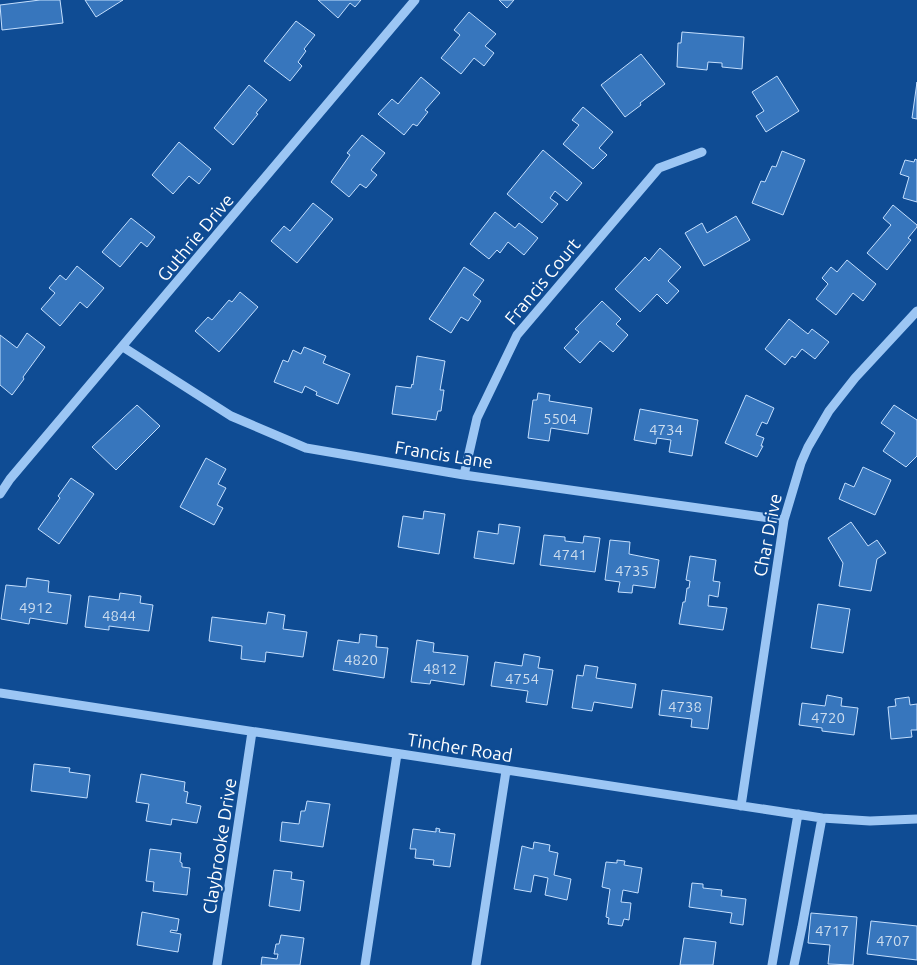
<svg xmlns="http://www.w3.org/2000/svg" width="917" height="965" font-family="Ubuntu,sans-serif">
<rect width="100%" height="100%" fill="#0f4c94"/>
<path fill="#3776bd" stroke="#c4dffe" d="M40 0H60L63 23 2 30 0 5Z
M85 0H123L96 17Z
M318 0H361L355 7 350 3 338 18Z
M499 0H514L507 8Z
M469 12 496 34 485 46 494 53 484 66 474 58 461 74 441 58 460 35 454 30Z
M296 21 315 35 304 49 306 51 298 62 302 66 290 81 264 61Z
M682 32 744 37 742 69 722 67V63L708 62 707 70 677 67 678 43H681Z
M641 54 665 84 640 103 641 105 625 117 601 85Z
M777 76 799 111 766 132 756 116 764 111 752 92Z
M421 77 440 93 425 110 428 112 417 126 413 124 404 135 378 114 392 99 398 104Z
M917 82V119L912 118Z
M249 85 267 100 256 113 258 114 233 145 214 128Z
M583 107 613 132 599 148 607 155 593 169 563 144 579 125 572 120Z
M362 135 385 153 371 170 377 175 366 188 360 184 349 197 331 182 350 155 347 153Z
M179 142 211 169 199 184 189 176 173 194 152 175Z
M543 150 582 183 567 201 555 191 550 198 558 204 542 223 507 194Z
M782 151 805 160 783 215 752 203 761 181 765 182 772 166 776 167Z
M915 159 917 160V202L903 198 909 177 900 174 905 160 914 162Z
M313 203 333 219 297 263 271 241 284 226 290 231Z
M893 205 917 225V227L908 238 911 240 887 270 867 253 891 225 883 218Z
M495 212 515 228 519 223 538 238 524 255 508 242 500 253 497 250 489 259 470 244Z
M736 216 750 240 704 266 685 233 702 223 707 233Z
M131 218 155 237 147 247 141 242 120 267 102 252Z
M660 248 681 267 668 281 679 291 667 304 657 294 640 312 615 289 645 257 649 261Z
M847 260 876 284 863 301 853 293 836 315 816 299 828 284 822 278 831 267 837 272Z
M77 266 104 288 87 308 80 302 60 326 41 309 55 293 49 288 60 275 66 280Z
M464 267 484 280 473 295 481 301 468 321 461 317 451 333 429 319Z
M240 292 258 307 219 352 195 331 208 317 212 320 229 300 232 302Z
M602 301 621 319 616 324 628 335 613 352 600 341 580 363 564 348 579 332 575 329Z
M789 319 808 334 812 329 829 342 815 359 802 349 795 358 792 356 785 365 765 349Z
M27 333 45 347 23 377 24 379 12 395 0 385V335L17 348Z
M304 347 326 356 323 363 350 374 338 404 316 395 317 392 305 386 302 393 274 382 283 360 288 362 293 350 301 354Z
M417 356 445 361 440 390H444L441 411H438L436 420 392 414 396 386 411 388 412 384 413 385Z
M538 393 550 395 549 401 592 408 588 434 551 428 549 441 528 438 533 400H537Z
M746 395 774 408 767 424 762 422 756 435 764 438 761 446H763L757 457 725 443Z
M137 405 160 426 116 470 92 447Z
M894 405 917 420V456L906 467 883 451 895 433 881 423Z
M640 409 698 420 692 456 669 452 671 440 657 438 656 444 634 440Z
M206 458 226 469 218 484 226 488 217 505 223 508 214 525 180 507Z
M863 467 891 480 875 515 839 499 845 483 854 487Z
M71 478 94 494 59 544 38 529 60 498 58 496Z
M424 511 445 514 439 554 398 547 403 516 423 519Z
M851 522 868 546 877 540 886 553 877 559 871 591 839 586 843 563 828 538Z
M499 524 520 527 514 564 474 558 478 531 498 534Z
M544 535 565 537V541L583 543 584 536 600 538 595 572 540 565Z
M610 540 630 542 629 554 659 560 655 588 633 585 632 593 618 592 620 582 605 580Z
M690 556 716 560 713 581 720 582 718 597 709 595 708 606 727 608 723 630 679 624 683 602H685L687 588H689L690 581 686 580Z
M27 578 49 581 48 592 71 595 67 624 30 618 29 624 1 619 6 585 26 587Z
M120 593 141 596 140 603 153 605 149 631 109 626V630L85 627 89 596 119 600Z
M818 604 850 609 843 653 811 648Z
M268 612 285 615 283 629 307 632 303 657 266 652 265 662 241 659 242 646 209 641 212 617 266 624Z
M360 634 377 636 376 647 388 648 384 678 333 670 338 640 359 643Z
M417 640 434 643 433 652 468 656 464 685 431 680 430 684 411 682Z
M524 654 540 657 538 668 553 670 547 705 526 702 528 691 491 686 495 662 522 666Z
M585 665 598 667 596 678 636 684 632 708 594 702 592 711 572 708 577 675 583 676Z
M662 690 712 697 708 729 691 727 692 719 659 715Z
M827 695 842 698 841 706 858 708 854 735 822 731V728L799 725 802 703 825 706Z
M909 697 910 705 917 704V730H911L912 737 891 739 888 707 896 706 895 699Z
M34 764 70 768 69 772 90 775 87 798 31 791Z
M141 774 185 782 184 791 188 792 186 803 201 806 197 823 172 819 171 825 146 821 149 804 136 802Z
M307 801 330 804 323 847 280 841 282 822 299 824 301 811H305Z
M436 828 440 829 439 832 455 834 450 867 433 865 434 860 415 858 416 849H410L413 829 436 832Z
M534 842 550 845 549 851 558 853 554 875 571 879 567 900 545 895 548 878 534 875 531 892 514 889 522 846 533 849Z
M150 849 181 853 180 862 182 863V867L190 868 187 895 153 891 154 882 146 881Z
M617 860 625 861 624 865 642 868 638 893 623 890 621 902 631 903 629 920 624 919 622 926 608 924 609 918 606 917 610 889 602 887 606 862 617 863Z
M274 870 292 872 291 879 304 881 300 911 269 906Z
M692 883 703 884V888L722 890 721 896 746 899 743 925 730 923 732 913 689 907Z
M142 912 179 919 177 931 171 930 170 932 181 934 178 952 137 945Z
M811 913 857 917 853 965 828 964 830 945 808 943Z
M871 921 917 926V960L867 954Z
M281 935 304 938 300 965H261L262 957 277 959 278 954H274L276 944H279Z
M684 938 716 942 713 965H680Z"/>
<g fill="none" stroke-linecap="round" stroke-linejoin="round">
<path stroke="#9cc6f4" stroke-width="9" d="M123 347 231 416 306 448 464 475 784 520
M464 475 477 418 517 335 659 168 702 152
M0 494 10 479 415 0
M0 693 822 818 870 821 917 819
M741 806 784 520 801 463 808 447 829 411 855 378 917 311
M217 965 252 732
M365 965 397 754
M476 965 506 771
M772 965 798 814
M794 965 802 927 822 818"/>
</g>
<g text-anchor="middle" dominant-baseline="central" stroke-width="4.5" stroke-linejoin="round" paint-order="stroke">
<g font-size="15" fill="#cdddee">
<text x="560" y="418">5504</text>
<text x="666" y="429">4734</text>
<text x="570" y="554">4741</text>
<text x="632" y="570">4735</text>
<text x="36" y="607">4912</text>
<text x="119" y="615">4844</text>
<text x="361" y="659">4820</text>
<text x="440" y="668">4812</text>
<text x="522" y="678">4754</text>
<text x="685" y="706">4738</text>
<text x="828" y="717">4720</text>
<text x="832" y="930">4717</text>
<text x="893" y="940">4707</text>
</g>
<g font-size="18" fill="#fff" stroke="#0f4c94">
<text transform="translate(195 237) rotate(-50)">Guthrie Drive</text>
<text transform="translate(542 281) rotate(-50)">Francis Court</text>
<text transform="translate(444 454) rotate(9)">Francis Lane</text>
<text transform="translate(767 535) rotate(-79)">Char Drive</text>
<text transform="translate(460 747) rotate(9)">Tincher Road</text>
<text transform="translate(219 846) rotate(-81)">Claybrooke Drive</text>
</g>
</g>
</svg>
